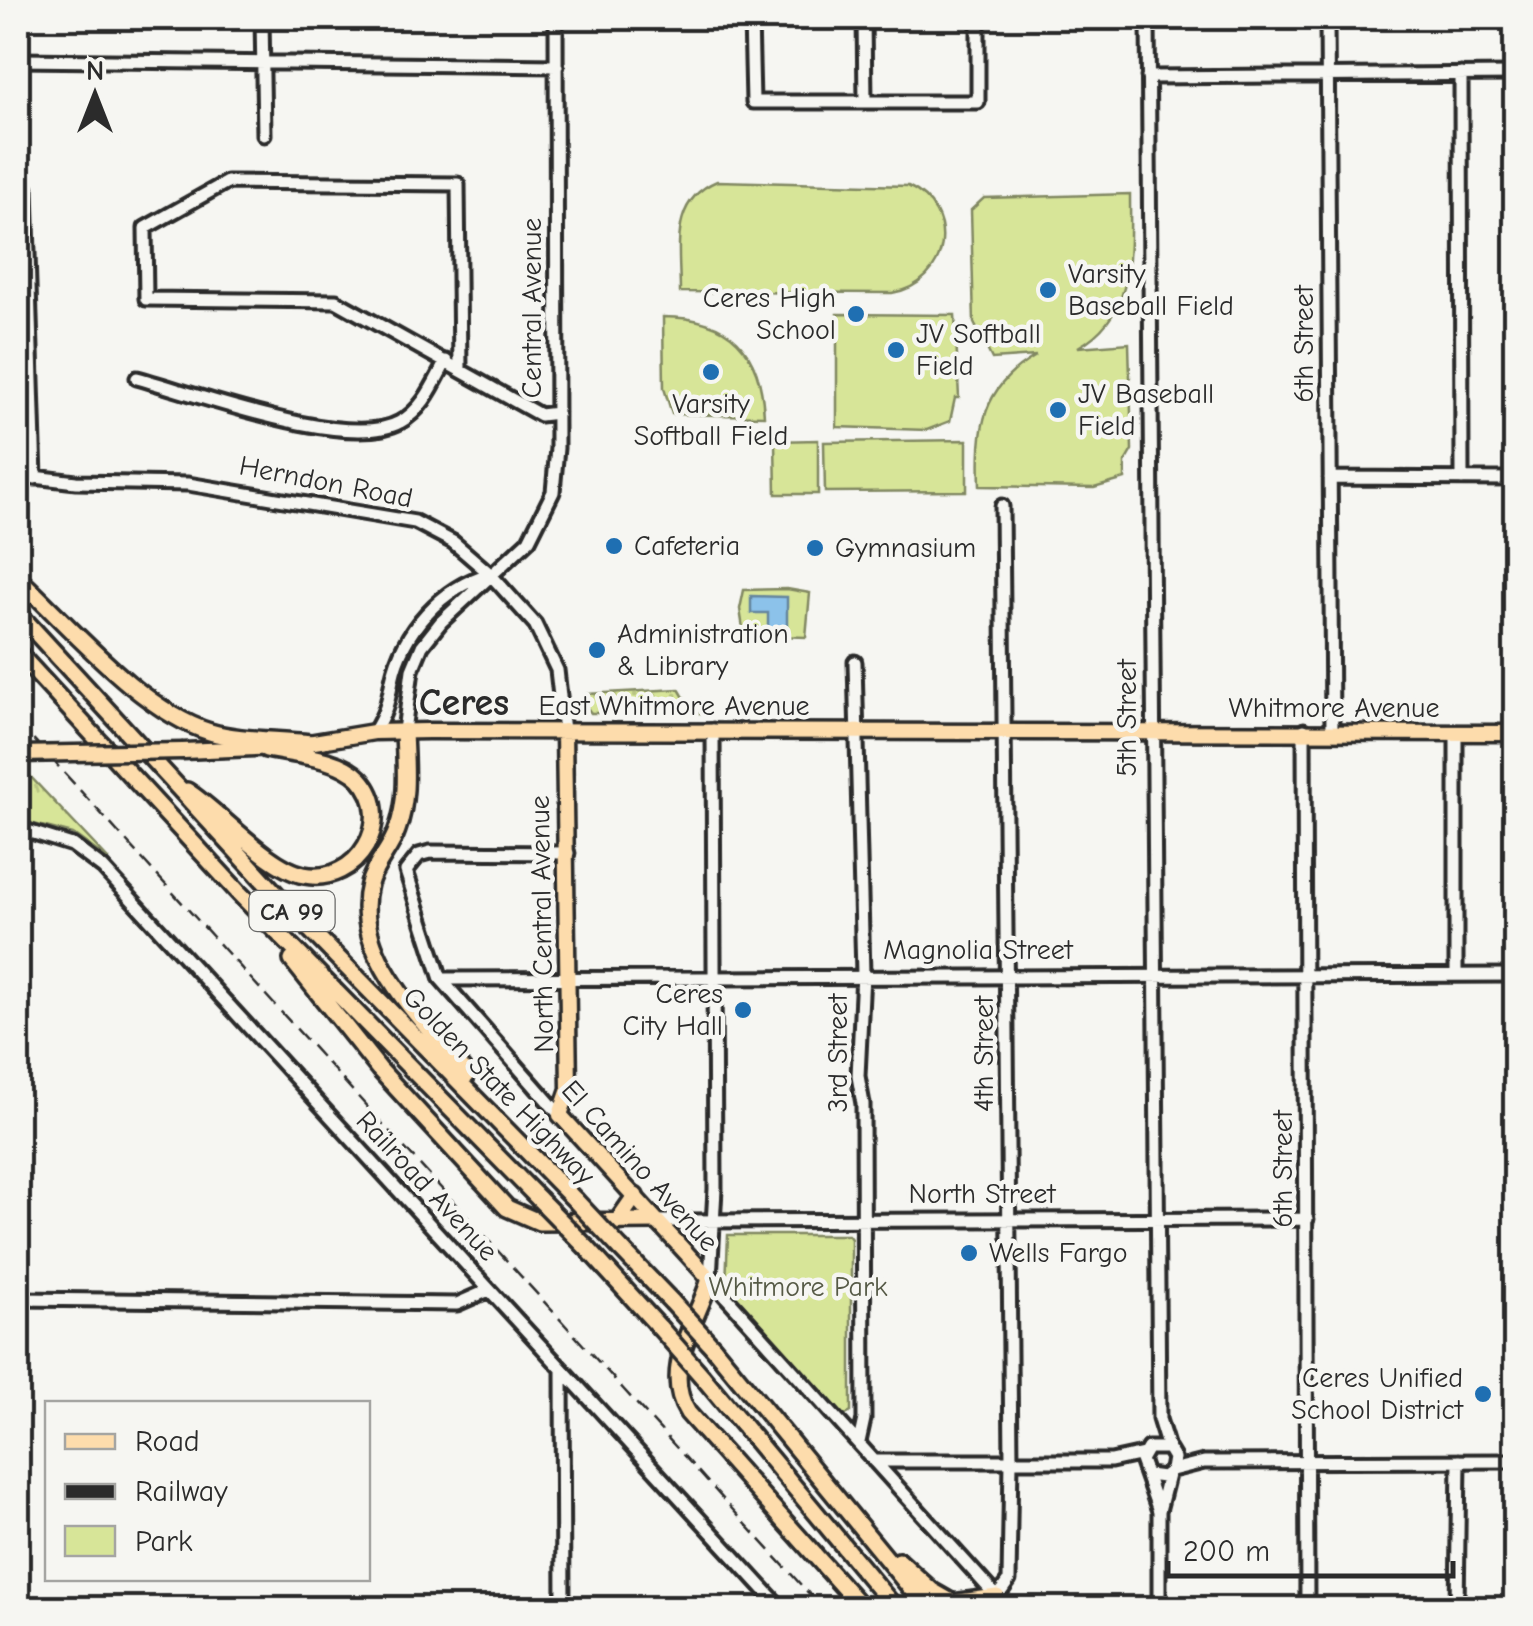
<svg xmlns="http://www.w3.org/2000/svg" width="1533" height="1626" font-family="'Comic Neue',sans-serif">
<defs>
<pattern id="grass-tufts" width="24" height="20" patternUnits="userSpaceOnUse" patternTransform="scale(2.5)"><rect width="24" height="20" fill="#d7e598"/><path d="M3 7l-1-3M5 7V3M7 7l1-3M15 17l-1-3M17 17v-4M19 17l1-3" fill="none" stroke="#b9c583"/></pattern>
<pattern id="garden-dots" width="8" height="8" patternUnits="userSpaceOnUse" patternTransform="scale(2.5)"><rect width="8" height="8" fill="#d7e598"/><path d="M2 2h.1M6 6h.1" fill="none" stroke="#b9c583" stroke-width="1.8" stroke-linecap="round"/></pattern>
</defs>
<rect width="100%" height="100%" fill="#f6f6f2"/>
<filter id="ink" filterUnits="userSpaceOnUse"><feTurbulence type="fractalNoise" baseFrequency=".01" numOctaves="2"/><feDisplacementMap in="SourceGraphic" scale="20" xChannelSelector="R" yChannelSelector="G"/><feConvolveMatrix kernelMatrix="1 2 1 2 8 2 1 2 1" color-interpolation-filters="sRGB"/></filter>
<g filter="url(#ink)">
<path fill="url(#grass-tufts)" stroke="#818862" stroke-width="2.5" d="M18 774H28L109 860 73 834 18 820Z"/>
<path fill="#d7e598" stroke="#818862" stroke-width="2.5" d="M717 181 908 186C961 211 950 283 892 293L680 292C680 249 669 201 717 181Z
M1130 194C1130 253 1136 315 1078 347L1129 343 1132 450 1125 462V479L1094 488 980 486C978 428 981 387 1036 356L992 359 974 323 971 210 984 198Z
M837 314 955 315 959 398H955L950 421 927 430 837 427Z
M663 317C730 317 761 350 764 416L672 414 664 388Z
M818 440V494H776L775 441Z
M967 440V491L825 492 824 442Z
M787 589 810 593 806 637 744 635 740 609 744 590Z
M728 1235H848L851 1239V1412L844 1416 726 1285Z"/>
<path fill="url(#garden-dots)" stroke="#818862" stroke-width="2.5" d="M679 689 685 699 706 713H591L585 705 587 694Z"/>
<path fill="#8cc2ea" stroke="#65869e" stroke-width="2.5" d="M751 596 787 597V629H768V613H751Z"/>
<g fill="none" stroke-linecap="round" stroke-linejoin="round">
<g stroke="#2b2b2b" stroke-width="19">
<path id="minor" d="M262 18 264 135
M751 18 753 102H978V18
M864 18 865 102
M1148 18 1159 1419 1168 1448
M1327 18 1332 731
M18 60 557 66
M1461 74 1462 479
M1148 77 1516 74
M18 189H26L35 478
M460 369 458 184 227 182 145 228 146 299 336 301 540 415 557 413
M137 378C196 394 349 451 400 422 423 410 434 383 446 361
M18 475 76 482 188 484 415 522 453 542 490 574 535 624 557 670 564 731
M1330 478 1516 479
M855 662 863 974 858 1076 863 1104 864 1419 859 1442
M713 730 715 1189 710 1279 1007 1608
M1304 730 1307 1608
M404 731 412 670 422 646 441 622 529 540 553 492 557 448 556 18
M374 732C386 713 388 702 392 680 402 631 442 587 490 574
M1456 733V975
M18 828 72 845 103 868 781 1608
M441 979 1516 975
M560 1115 441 979 406 871 419 855 430 852 568 853
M656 1221 1307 1219
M18 1299 457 1304 489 1290
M562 1371 563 1608
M874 1461H1111L1143 1454
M1172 1470 1204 1462 1516 1461
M1148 1475 1163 1477 1172 1470 1174 1458 1168 1448H1148L1141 1460 1159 1511
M997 1597 1009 1580 1011 1461 1002 506
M1159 1608V1511L1168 1475
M1457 1608 1459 1461"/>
</g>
<g stroke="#2b2b2b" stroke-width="21">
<path id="major" d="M564 731 569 1089 560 1115 710 1279
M302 744 374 732 428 731 1516 733
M183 751 276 747"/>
</g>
<g stroke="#2b2b2b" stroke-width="22">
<path id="highway" d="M18 578C70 626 141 711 210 732 240 741 279 739 310 743
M18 613 288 907 575 1200
M18 653 240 894 539 1199
M404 731C405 764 409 798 397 830 391 849 374 865 369 884 350 956 426 1022 467 1075
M187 791C220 812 268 868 304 875 357 886 397 819 360 779 339 757 294 755 266 749
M292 960 379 1069 507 1208 539 1222 656 1221
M617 1222 635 1196
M587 1248 660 1328
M621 1249 672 1302
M710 1279C696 1324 661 1370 688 1413L862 1608
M713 1347 927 1608
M702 1376 895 1608
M899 1561 932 1591 953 1603 997 1597 993 1608"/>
</g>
<use href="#minor" stroke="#f6f6f2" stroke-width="11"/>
<use href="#major" stroke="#fddcac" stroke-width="14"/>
<use href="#highway" stroke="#fddcac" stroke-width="15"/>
<path stroke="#2b2b2b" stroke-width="2.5" stroke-dasharray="15 8" stroke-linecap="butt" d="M18 722 822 1608"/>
<g stroke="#2b2b2b" stroke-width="21" stroke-linecap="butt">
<path id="major-bridge" d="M19 754 183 751"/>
</g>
<g stroke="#2b2b2b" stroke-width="22" stroke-linecap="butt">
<path id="highway-bridge" d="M539 1199 587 1248
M575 1200 621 1249
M672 1302 713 1347
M660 1328 702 1376"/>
</g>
<use href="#major-bridge" stroke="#fddcac" stroke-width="14"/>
<use href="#highway-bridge" stroke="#fddcac" stroke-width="15"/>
</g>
</g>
<g fill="#1f6fb2" stroke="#f6f6f2" stroke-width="4">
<circle cx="1048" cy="290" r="10"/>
<circle cx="856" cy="314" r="10"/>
<circle cx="896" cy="350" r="10"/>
<circle cx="711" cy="372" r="10"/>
<circle cx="1058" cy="410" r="10"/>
<circle cx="614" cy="546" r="10"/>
<circle cx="815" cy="548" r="10"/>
<circle cx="597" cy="650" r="10"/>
<circle cx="743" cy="1010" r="10"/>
<circle cx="969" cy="1253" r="10"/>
<circle cx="1483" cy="1394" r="10"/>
</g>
<g text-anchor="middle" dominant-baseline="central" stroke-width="9" stroke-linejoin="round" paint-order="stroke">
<rect fill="#f6f6f2" stroke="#686867" stroke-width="2.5" x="249.5" y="891" width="85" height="40" rx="8"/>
<g font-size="25" font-weight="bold" fill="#2b2b2b">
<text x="292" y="911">CA 99</text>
</g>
<g font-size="28" fill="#2b2b2b" stroke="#f6f6f2" text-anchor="start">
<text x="1068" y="274">Varsity<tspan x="1068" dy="32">Baseball Field</tspan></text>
<text x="836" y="298" text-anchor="end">Ceres High<tspan x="836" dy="32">School</tspan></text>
<text x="916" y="334">JV Softball<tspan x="916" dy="32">Field</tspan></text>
<text x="1078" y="394">JV Baseball<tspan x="1078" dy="32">Field</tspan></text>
<text x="711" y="404" text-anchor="middle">Varsity<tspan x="711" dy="32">Softball Field</tspan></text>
<text x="634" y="546">Cafeteria</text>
<text x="835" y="548">Gymnasium</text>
<text x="617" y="634">Administration<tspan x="617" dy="32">&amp; Library</tspan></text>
<text x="723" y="994" text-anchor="end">Ceres<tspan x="723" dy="32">City Hall</tspan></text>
<text x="989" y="1253">Wells Fargo</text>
<text x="1463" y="1378" text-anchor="end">Ceres Unified<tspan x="1463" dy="32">School District</tspan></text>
</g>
<g font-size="28" fill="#2b2b2b" stroke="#f6f6f2">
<text transform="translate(532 308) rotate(-90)">Central Avenue</text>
<text transform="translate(1304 344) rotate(-90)">6th Street</text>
<text transform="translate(326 482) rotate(11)">Herndon Road</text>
<text x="674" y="706">East Whitmore Avenue</text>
<text x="1334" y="708">Whitmore Avenue</text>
<text transform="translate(1127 718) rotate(-90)">5th Street</text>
<text transform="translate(542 924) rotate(-91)">North Central Avenue</text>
<text x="978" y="950">Magnolia Street</text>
<text transform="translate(838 1053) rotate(-90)">3rd Street</text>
<text transform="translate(984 1054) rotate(-90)">4th Street</text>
<text transform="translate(499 1086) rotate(46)">Golden State Highway</text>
<text transform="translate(640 1166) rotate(48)">El Camino Avenue</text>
<text transform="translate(1283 1169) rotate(-90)">6th Street</text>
<text transform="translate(427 1186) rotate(47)">Railroad Avenue</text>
<text x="982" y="1194">North Street</text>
</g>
<g font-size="28" fill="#565a46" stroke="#f6f6f2">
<text x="798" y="1287">Whitmore Park</text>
</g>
<g font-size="38" font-weight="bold" fill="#2b2b2b" stroke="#f6f6f2">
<text x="464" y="703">Ceres</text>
</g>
</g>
<rect width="1533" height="1626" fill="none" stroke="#f6f6f2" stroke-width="60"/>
<rect x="30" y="30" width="1473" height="1566" fill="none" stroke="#2b2b2b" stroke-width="4" filter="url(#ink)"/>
<rect x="45" y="1401" width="325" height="180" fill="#f6f6f2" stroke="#a5a5a2" stroke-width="2.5"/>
<rect x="65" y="1434" width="50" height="15" fill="#fddcac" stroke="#a5a5a2" stroke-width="2.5"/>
<text x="135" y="1451" font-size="30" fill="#2b2b2b">Road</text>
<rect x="65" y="1484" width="50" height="15" fill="#2b2b2b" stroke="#a5a5a2" stroke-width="2.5"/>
<text x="135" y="1501" font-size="30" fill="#2b2b2b">Railway</text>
<rect x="65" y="1526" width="50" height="30" fill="#d7e598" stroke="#a5a5a2" stroke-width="2.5"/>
<text x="135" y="1551" font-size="30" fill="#2b2b2b">Park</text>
<g transform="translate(95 95)" stroke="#f6f6f2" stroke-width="8" paint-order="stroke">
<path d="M0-8L18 38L0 25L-18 38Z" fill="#2b2b2b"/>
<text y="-15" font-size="28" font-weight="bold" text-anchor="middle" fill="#2b2b2b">N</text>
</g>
<path d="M1168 1561v15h285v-15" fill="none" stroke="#2b2b2b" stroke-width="5"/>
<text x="1183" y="1561" font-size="30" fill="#2b2b2b" stroke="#f6f6f2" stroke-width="8" paint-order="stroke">200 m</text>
</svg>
